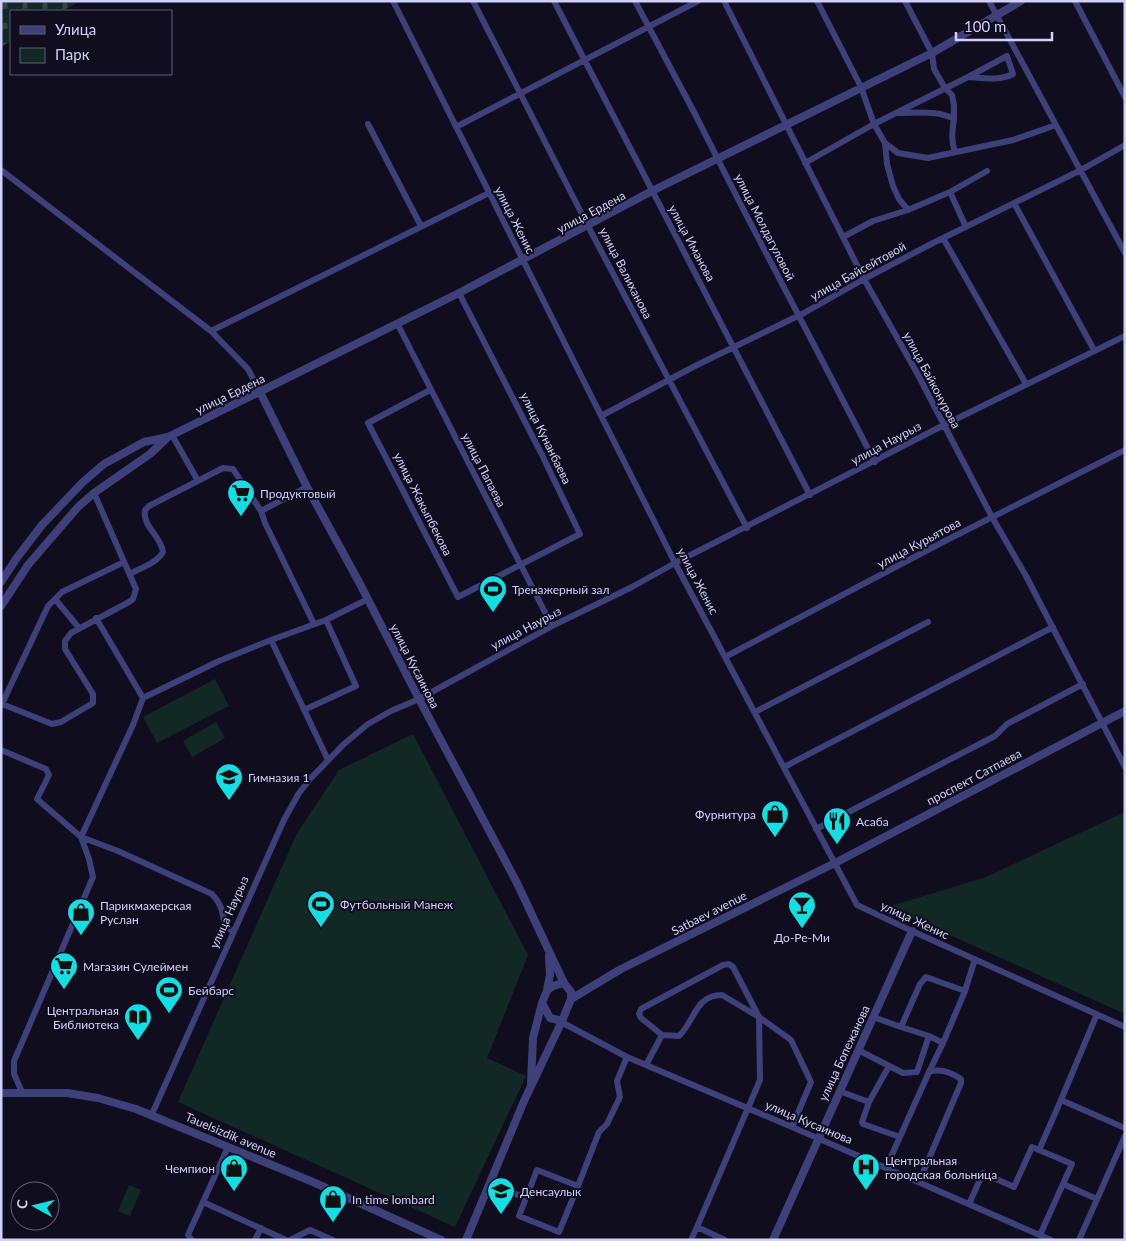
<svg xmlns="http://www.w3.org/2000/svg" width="1126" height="1241" font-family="Lato,sans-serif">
<defs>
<pattern id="cemetery-stones" width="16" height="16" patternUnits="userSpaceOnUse" patternTransform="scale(1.25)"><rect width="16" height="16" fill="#122825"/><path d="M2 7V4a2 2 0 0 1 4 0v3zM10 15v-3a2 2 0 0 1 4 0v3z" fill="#334646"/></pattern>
</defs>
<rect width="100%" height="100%" fill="#100e1e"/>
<path fill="url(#cemetery-stones)" d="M1 1H80L63 11H11V41L1 47Z"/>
<path fill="#122825" d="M215 679 229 706 157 743 143 717Z
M216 722 225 738 192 757 183 741Z
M413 734 528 955 487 1058 526 1076 455 1227 178 1102 297 833 339 770Z
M1125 812V1014L888 907 986 877Z
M129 1185 141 1190 130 1216 118 1211Z"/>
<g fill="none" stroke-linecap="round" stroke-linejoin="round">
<path stroke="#3e4079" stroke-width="6" d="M393 1 675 563 857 905 912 931 1125 1027
M473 1 588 226 747 528
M554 1 810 495
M635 1 695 114 740 203 875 462
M724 1 864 279 917 373 992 517 1026 576 1125 767
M817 1 861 87 874 124
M905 1 932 53 934 69 945 88 952 95 954 105V119
M989 1 1125 253
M1075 1 1125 97
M898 113C916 113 938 110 954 119 952 131 951 141 955 152
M368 124 421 226
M874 124 885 143 887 164 893 186 899 199 908 210
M456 127 698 1
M885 143 898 153 928 158 1013 140 1056 125
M805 163 874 124 968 77 1007 56 1013 74C1000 81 983 78 968 77
M1 170 211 331 248 369 260 392
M950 192 966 227
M1014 203 1094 350
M843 237 873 221 908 210 950 192 987 171
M943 238 1026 384
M397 323 552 626
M211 331 489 193
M430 390 368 423 458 597 580 534 543 457 459 293
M601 416 695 366 804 313 864 279 933 243 1081 170 1125 145
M172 435 198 481
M261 511 265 523 314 624
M130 574C140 568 157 563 163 552 161 536 142 526 145 510L149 506 223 468 233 469 261 511 307 487
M55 599 79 628
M96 618 143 698
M271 640 328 760
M725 657 941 543 1125 450
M2 704 52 724 61 722 93 703V694L65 649V641L71 633 129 602 133 599 136 589 94 493
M1 706 48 606 62 592 124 562
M304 710 356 686 326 620
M755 712 928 622
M1 750 46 769 49 775 37 799 81 837 118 851 212 894C221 904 223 911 224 924L232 931
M784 767 1053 627
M816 829 995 736 1007 724 1083 684
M1097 1014 1061 1100 1125 1128
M873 1017 901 1027 920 984 926 977 965 991 975 959
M562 1021 565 1024 627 1057 792 1127 1051 1240
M901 1027 929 1036 943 1043 929 1072
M662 1035 679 1036C695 1021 695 995 722 995L759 1017 760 1080 697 1227 725 1240
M943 1043 965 991
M858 1050 903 1073 917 1072 929 1036
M646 1065 662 1035 641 1018 639 1014 641 1009 723 965 729 964 733 967 759 1017 791 1040 811 1082 792 1127
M889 1066 869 1102 862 1122 863 1124 900 1137
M839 1091 869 1102
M22 1092 14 1074V1061L93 877 89 859 81 837 133 725 143 698 219 661 271 640 326 620 368 599
M152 1114 284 820 299 793 311 778 344 744 368 724 391 711 419 699 552 626 632 587 675 563 944 425 1125 336
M1039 1150 1072 1164 1040 1235
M886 1168 929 1072C940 1068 952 1073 961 1079V1083L919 1182
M537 1170 578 1186 559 1232 519 1216Z
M490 1184 526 1198
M1063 1184 1097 1199
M578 1186 599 1132 607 1124 620 1097 617 1081 627 1057
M203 1202 286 1240
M969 1204 983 1173 1014 1187 1032 1147 1039 1150 1061 1100
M192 1240 188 1235 228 1147
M255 1240 261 1228
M290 1240 310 1230 333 1240
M691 1240 697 1227
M1079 1240 1125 1136"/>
<path stroke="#3e4079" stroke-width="8" d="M260 392 307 487 359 582 419 699 517 883 564 983
M1 582 16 559 42 525 83 482 104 464 144 442 168 437 459 293 652 191 932 53 1021 1
M1 606 28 565 78 507 94 493 150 454 168 437
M547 990 550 975 549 956
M571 999V992L564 983C548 986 547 989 542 1003L550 1018 562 1021 571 999 621 969 835 863 1125 711
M531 1083 533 1038 542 1003
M1 1093H67L98 1098 136 1109 313 1182 441 1240
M466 1240 524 1101 562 1021
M773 1240 912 931"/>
</g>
<defs>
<g id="supermarket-pin" transform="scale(1.4375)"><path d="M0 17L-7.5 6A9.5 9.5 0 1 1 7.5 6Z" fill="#15dee2" stroke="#100e1e"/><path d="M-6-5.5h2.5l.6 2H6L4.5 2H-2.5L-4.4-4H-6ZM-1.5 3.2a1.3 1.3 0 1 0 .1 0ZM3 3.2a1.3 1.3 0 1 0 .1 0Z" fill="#111"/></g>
<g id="stadium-pin" transform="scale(1.4375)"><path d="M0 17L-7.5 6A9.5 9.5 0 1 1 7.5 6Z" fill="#15dee2" stroke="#100e1e"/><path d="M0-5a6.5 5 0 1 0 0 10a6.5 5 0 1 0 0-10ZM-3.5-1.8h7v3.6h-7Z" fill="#111"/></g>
<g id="school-pin" transform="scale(1.4375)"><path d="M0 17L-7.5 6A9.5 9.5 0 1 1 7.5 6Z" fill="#15dee2" stroke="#100e1e"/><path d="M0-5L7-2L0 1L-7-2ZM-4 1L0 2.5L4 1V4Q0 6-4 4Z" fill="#111"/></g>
<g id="shop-pin" transform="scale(1.4375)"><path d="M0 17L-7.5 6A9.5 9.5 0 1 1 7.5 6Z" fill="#15dee2" stroke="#100e1e"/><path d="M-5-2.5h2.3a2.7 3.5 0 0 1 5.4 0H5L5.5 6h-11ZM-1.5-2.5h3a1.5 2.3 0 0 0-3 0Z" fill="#111"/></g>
<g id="restaurant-pin" transform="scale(1.4375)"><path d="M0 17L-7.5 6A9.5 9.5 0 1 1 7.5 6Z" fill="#15dee2" stroke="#100e1e"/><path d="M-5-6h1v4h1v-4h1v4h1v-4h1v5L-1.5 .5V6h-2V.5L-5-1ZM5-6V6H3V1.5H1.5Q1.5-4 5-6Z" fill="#111"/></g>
<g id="bar-pin" transform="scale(1.4375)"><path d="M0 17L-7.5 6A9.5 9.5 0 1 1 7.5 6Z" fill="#15dee2" stroke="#100e1e"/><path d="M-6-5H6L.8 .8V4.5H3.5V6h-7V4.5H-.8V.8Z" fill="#111"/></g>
<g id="library-pin" transform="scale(1.4375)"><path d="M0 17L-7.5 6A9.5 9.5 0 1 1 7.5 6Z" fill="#15dee2" stroke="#100e1e"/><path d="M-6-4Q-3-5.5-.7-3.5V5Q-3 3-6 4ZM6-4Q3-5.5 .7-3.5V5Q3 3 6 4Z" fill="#111"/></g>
<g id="hospital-pin" transform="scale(1.4375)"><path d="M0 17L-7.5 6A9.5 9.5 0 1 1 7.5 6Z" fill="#15dee2" stroke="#100e1e"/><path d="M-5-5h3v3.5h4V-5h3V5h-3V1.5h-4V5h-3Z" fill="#111"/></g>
</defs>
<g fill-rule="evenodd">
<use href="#supermarket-pin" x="241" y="493"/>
<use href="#stadium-pin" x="493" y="589"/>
<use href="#school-pin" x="229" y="777"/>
<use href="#shop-pin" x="775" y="814"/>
<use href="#restaurant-pin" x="837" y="821"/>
<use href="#stadium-pin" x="321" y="904"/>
<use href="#bar-pin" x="802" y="905"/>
<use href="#shop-pin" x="81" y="912"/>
<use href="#supermarket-pin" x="64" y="966"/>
<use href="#stadium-pin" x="169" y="990"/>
<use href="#library-pin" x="138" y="1017"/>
<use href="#hospital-pin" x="866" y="1167"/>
<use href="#shop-pin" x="234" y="1168"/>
<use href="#school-pin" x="501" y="1191"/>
<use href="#shop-pin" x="333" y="1199"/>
</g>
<g text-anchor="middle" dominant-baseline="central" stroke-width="4" stroke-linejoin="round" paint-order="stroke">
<g font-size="12" fill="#d1d0fb" stroke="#100e1e">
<text transform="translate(591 212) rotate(-28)">улица Ердена</text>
<text transform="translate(515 220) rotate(63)">улица Женис</text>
<text transform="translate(765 227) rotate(63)">улица Молдагуловой</text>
<text transform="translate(692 243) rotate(62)">улица Иманова</text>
<text transform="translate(858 271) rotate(-29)">улица Байсейтовой</text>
<text transform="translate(626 273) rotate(63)">улица Валиханова</text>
<text transform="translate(932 380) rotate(62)">улица Байконурова</text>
<text transform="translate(230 394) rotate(-26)">улица Ердена</text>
<text transform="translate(546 438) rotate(64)">улица Кунанбаева</text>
<text transform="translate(886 443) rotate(-28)">улица Наурыз</text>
<text transform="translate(484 470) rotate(63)">улица Папаева</text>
<text transform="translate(423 504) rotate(63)">улица Жакыпбекова</text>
<text transform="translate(919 543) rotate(-28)">улица Курьятова</text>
<text transform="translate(698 581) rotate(62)">улица Женис</text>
<text transform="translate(526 628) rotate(-28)">улица Наурыз</text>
<text transform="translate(415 666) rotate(63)">улица Кусаинова</text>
<text transform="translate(974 777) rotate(-28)">проспект Сатпаева</text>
<text transform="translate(229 912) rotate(-66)">улица Наурыз</text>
<text transform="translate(709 913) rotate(-27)">Satbaev avenue</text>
<text transform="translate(915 920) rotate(25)">улица Женис</text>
<text transform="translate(844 1053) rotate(-65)">улица Бопежанова</text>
<text transform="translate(809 1122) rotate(23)">улица Кусаинова</text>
<text transform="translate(231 1135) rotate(23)">Tauelsizdik avenue</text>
</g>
<g font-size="12" fill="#d1d0fb" stroke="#100e1e" text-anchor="start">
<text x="260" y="493">Продуктовый</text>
<text x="512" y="589">Тренажерный зал</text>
<text x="248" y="777">Гимназия 1</text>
<text x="756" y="814" text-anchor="end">Фурнитура</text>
<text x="856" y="821">Асаба</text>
<text x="340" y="904">Футбольный Манеж</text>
<text x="100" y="905">Парикмахерская<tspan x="100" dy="14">Руслан</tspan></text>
<text x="802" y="937" text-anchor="middle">До-Ре-Ми</text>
<text x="83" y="966">Магазин Сулеймен</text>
<text x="188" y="990">Бейбарс</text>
<text x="119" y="1010" text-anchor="end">Центральная<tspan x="119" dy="14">Библиотека</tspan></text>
<text x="885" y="1160">Центральная<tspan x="885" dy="14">городская больница</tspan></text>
<text x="215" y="1168" text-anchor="end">Чемпион</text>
<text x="520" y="1191">Денсаулык</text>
<text x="352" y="1199">In time lombard</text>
</g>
</g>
<rect width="1126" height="1241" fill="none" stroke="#d1d0fb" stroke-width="5"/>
<rect x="10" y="10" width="162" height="65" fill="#100e1e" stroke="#5d5c76"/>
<rect x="20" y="26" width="25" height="8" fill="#3e4079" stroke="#5d5c76"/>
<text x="55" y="35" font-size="15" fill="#d1d0fb">Улица</text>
<rect x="20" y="48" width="25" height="15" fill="#122825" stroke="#5d5c76"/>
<text x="55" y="60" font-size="15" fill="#d1d0fb">Парк</text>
<g transform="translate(35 1206) rotate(278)"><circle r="24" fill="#100e1e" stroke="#5d5c76"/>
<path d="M0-4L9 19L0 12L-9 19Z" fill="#15dee2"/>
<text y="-8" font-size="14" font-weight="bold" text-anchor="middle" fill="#d1d0fb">С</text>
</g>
<path d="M956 32v8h96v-8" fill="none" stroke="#d1d0fb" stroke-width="2.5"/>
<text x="964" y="32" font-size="15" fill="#d1d0fb" stroke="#100e1e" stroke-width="4" paint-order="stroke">100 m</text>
</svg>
